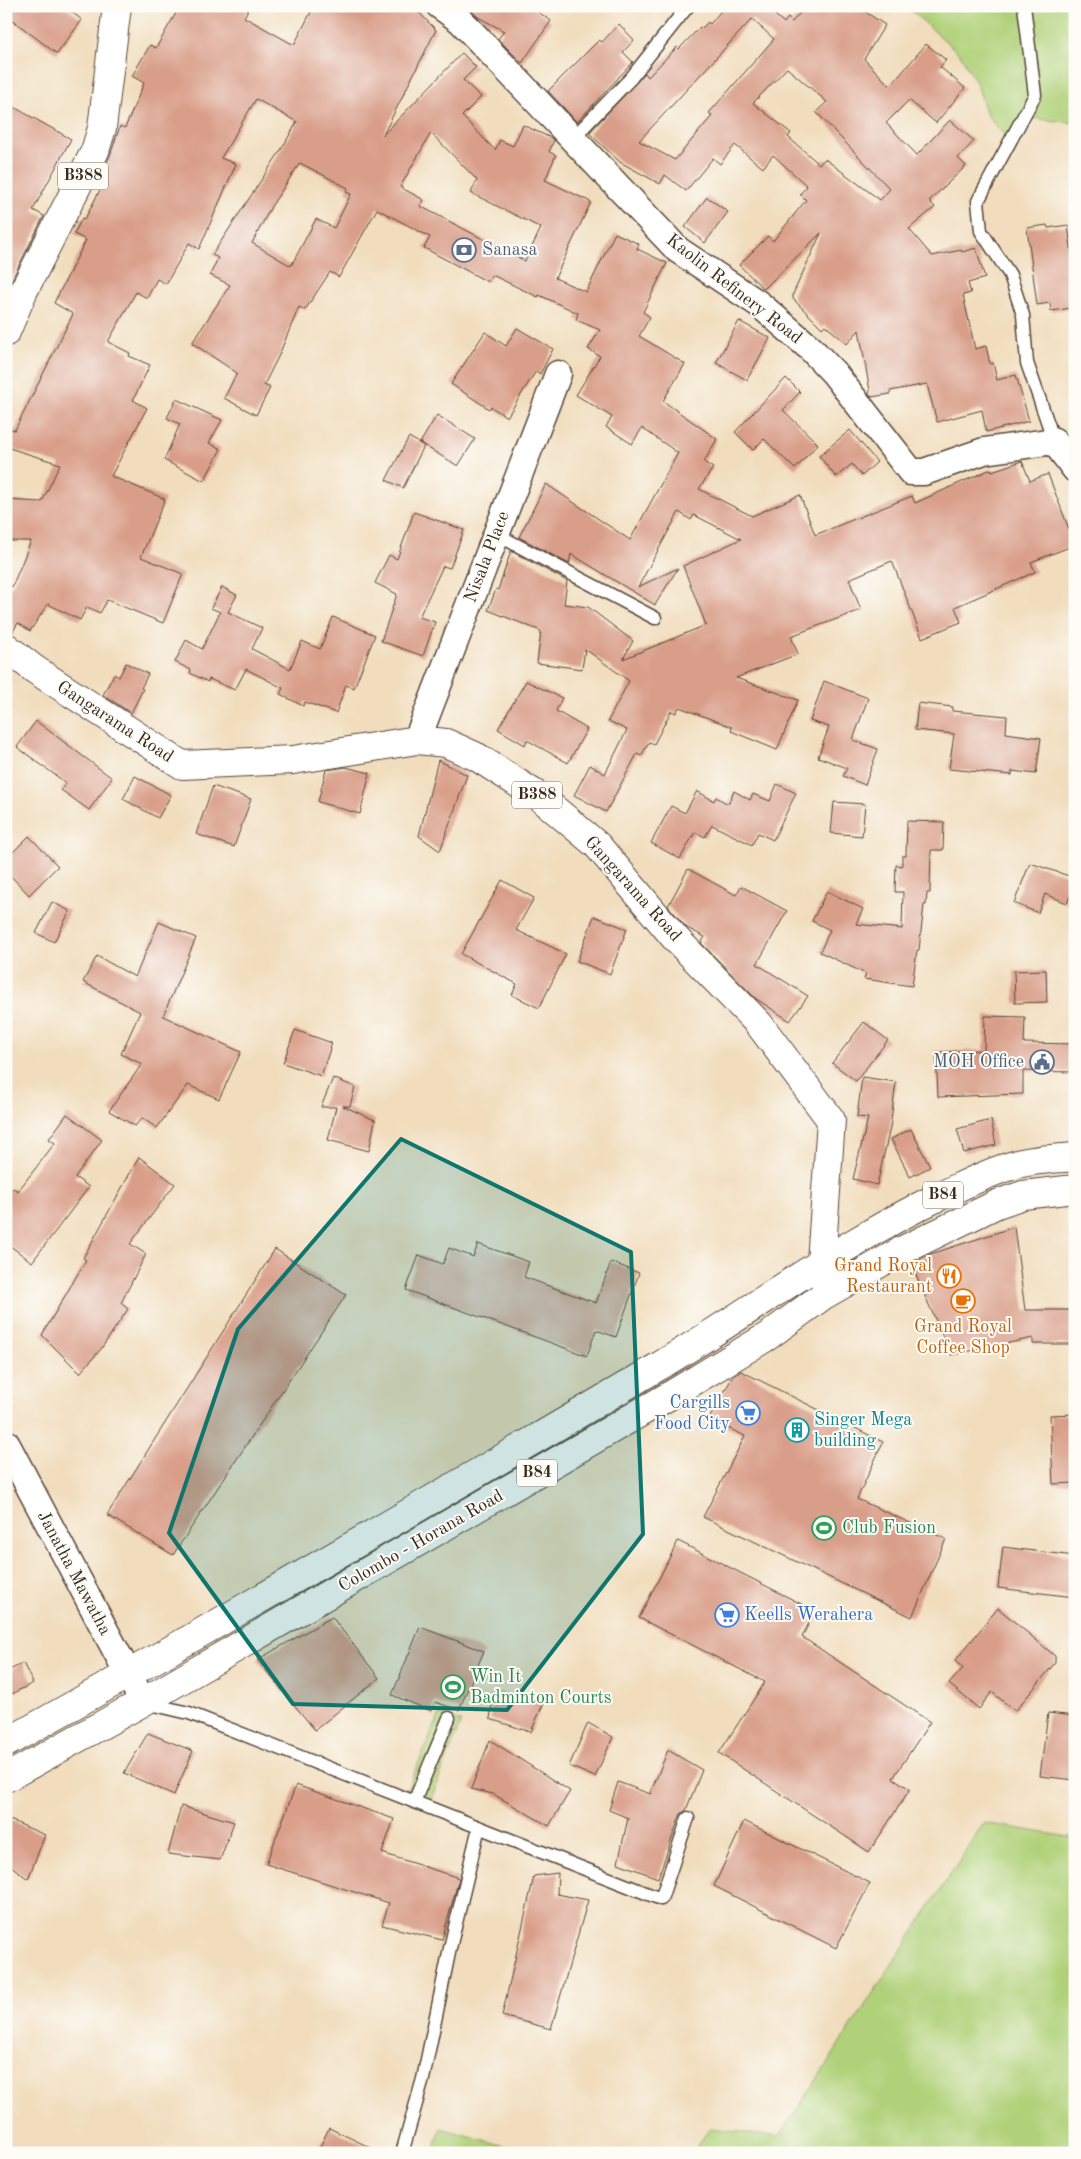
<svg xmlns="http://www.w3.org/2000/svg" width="1081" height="2159" font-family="'Old Standard TT',serif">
<rect width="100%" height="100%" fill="#fdfcf7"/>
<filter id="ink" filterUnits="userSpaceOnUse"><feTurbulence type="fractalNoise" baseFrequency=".02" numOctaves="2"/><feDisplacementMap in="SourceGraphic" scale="10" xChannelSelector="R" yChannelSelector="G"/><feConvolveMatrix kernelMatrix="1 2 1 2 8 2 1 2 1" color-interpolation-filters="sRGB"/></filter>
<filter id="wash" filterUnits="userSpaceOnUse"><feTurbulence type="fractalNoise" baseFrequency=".0096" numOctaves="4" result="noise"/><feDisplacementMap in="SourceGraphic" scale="20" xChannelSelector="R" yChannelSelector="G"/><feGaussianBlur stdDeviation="1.12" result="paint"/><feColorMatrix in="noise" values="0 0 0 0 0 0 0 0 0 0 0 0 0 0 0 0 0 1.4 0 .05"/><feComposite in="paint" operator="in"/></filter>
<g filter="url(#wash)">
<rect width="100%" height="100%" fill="#f1ddbd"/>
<path fill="#b0d179" stroke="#767e4c" d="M906 6H1075V123L1023 117 1010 142 987 115 977 84 960 54Z
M440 1714 461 1722 430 1802 405 1794Z
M984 1823 1075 1838V2153H693L709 2129 780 2136Z
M441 2128 530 2153H433Z"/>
<g id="blocks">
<path fill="#d99e89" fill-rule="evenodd" d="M6 6H64L82 20 57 54 6 15Z
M180 6H250L244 17 294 45 314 6H413L436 30 383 135 462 53 476 67 463 80 481 97 462 116 495 150 500 140 513 146 523 125 551 138 554 140 549 152 556 155 545 180 591 202 555 278 586 292 615 233 639 244 637 249 667 263 643 312 650 317 639 336 685 364 663 401 717 439 704 462 713 468 699 489 752 516 800 495 815 535 912 496 915 503 991 469 992 471 1022 461 1030 481 1048 474 1075 545 1031 562 1035 572 955 607 961 622 922 638 892 561 849 579 861 610 791 636 798 654 736 678 798 700 777 750 731 731 732 727 679 707 676 713 671 711 654 744 649 742 641 756 637 754 606 812 574 795 590 765 605 774 627 730 608 721 629 681 585 649 582 669 537 663 541 631 488 610 496 589 498 590 511 551 567 581 564 604 588 607 633 641 623 659 706 625 683 566 741 539 694 515 691 520 679 512 638 587 678 568 655 605 571 554 569 564 519 537 546 484 630 540 678 453 642 428 632 444 606 427 612 417 576 395 600 356 588 349 600 330 576 320 578 313 539 295 538 297 492 275 488 282 424 248 430 237 377 209 339 277 330 272 305 310 299 307 279 355 264 385 270 388 256 415 224 398 237 373 192 343 230 285 210 275 218 258 212 255 281 150 297 122 256 99 221 158 236 164 199 249 189 243 166 284 157 279 147 298 136 292 108 342 130 353 129 356 150 365 133 400 147 408 111 476 165 499 141 557 183 574 163 623 107 600 100 613 87 607 80 620 48 604 30 631 18 623 12 633 6 632V583L12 587 31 541H6V500L42 502 60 464 6 447V428L15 430 73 314 54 303 86 240 74 234 82 218 85 219 105 180 99 178 110 156 120 126 125 128 144 83 132 76 150 45 156 48ZM431 133 477 180 471 193 541 228 525 261 420 206 424 200 400 187ZM300 163 348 188 346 192 351 194 334 228 316 219 291 266 252 243 272 205Z
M466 6H530L551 21 522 63 498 39 504 31 478 17Z
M725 6H765L784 23 788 18 792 22 806 6H857L885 25 864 59 889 85 893 81 894 82 926 44 946 60 940 67 965 88 936 123 909 100 886 123 917 155 950 120 974 141 958 158 966 166 929 201 935 207 909 229 932 256 961 250 962 252 976 248 985 278 968 283 971 293 963 295 975 349 986 346 990 364 993 363 997 380 1016 375 1029 421 986 432 982 410 937 422 927 384 890 391V394L872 397 869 393 870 391 859 330 847 344 825 325 822 328 793 299V294L821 233 764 289 739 265 768 236 773 241 806 200 800 194 807 186 773 155 763 168 735 145 720 164 713 158 686 191 665 175 660 184 620 162 589 133 645 73 648 77 677 47 679 49 700 27 701 29 708 22 710 24ZM752 19 774 39 709 113 712 116 675 160 639 141ZM787 68 827 102 816 112 890 189 880 200 825 159 819 164 788 137 791 133 753 103Z
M619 24 634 40 623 52 633 62 577 122 548 91 599 40 602 42Z
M12 106 71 139 33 210 44 216 6 291V115Z
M707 197 728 212 705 243 685 227Z
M1047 225 1048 228 1068 225 1072 255H1075V298H1070L1072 308 1051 311 1050 303 1037 305 1027 228Z
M739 321 770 338 747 380 716 363Z
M517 328 553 349 540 374 536 371 507 417 491 407 489 409 451 384 485 332 506 346Z
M786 378 800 392 783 410 818 444 795 469 764 439 753 450 735 432Z
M176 399 222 420 209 443 221 449 204 481 164 460 180 424 167 418Z
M437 415 475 439 458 466 420 443Z
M850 430 877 462 862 476 852 464 836 477 819 456Z
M409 437 424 446 403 488 386 480Z
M414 512 464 530 450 568 443 566 419 617 435 622 423 656 381 641 397 594 375 583 389 555 397 559Z
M222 587 237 595 228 612 262 628 252 649 290 669 302 641 320 649 333 617 375 635 354 688 346 685 336 713 305 702 303 706 280 694 283 688 246 669 235 690 209 679 208 682 190 673 191 670 175 662 186 640 202 649 220 612 211 608Z
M126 663 148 674 141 688 143 689 131 713 103 695 114 674 119 677Z
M526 681 562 698 556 711 587 729 568 763 527 740 525 745 498 729Z
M824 681 868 698 853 740 878 749 865 785 843 776 847 768 818 757 829 727 810 721Z
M918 703 953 707 952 711 1007 716 1006 733 1041 738 1036 774 1012 771V775L949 769 954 734 915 730Z
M36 721 112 778 89 810 61 790 66 783 17 747Z
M438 760 467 775 440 851 419 836Z
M346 767 370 773 360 814 318 802 326 770Z
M135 776 171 795 158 818 123 799Z
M777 784 796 793 773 840 758 833 752 845 712 825 705 837 695 832 680 859 651 843 671 806 685 813 697 791 714 801 716 797 728 804 734 791 750 800 753 794 770 801Z
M213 786 251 799 234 847 196 834Z
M834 802 865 804 862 836 831 833Z
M907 821 944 822 943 850H931L930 893H927L926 905H924L919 950H917L912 986 864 979 866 974 820 952 830 930 812 921 827 891 863 909 856 924 902 929 903 892H895L896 865 902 866V856H906Z
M29 836 58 866 29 895 6 871V859Z
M1030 863 1075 878V886L1067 903 1045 894 1038 913 1014 903Z
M688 869 736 895 741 886 787 911 757 964 808 996 790 1021 755 998 701 943 705 937 687 928 668 906Z
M502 880 534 898 516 930 566 954 539 1008 512 995 517 984 461 954Z
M52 902 70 911 54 942 36 933Z
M594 916 627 929 610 974 577 961Z
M159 922 196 938 163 1016 241 1052 219 1099 188 1085 157 1128 142 1118 135 1126 109 1111 142 1064 121 1054 140 1012 83 982 97 956 135 977Z
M1046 970 1047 1002 1015 1003 1014 971Z
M985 1016 1025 1017 1024 1043 1075 1044V1072L1023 1071V1094L938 1097 936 1052 984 1050Z
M864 1022 888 1040 856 1081 832 1063Z
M295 1030 332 1043 321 1076 283 1063Z
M862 1077 896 1082 890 1128 877 1185 853 1179 868 1118 857 1117Z
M333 1078 355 1087 350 1106H343L375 1120 369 1151 328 1140 336 1107H321Z
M67 1114 102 1140 75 1177 89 1187 32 1262 6 1243V1197L13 1188 18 1191 55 1143 49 1139Z
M991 1120 996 1145 964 1153 957 1129Z
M911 1129 930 1167 910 1177 891 1139Z
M139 1157 175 1184 130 1244 146 1254 121 1303 128 1309 101 1349 80 1373 42 1335 86 1260 83 1258Z
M1014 1227 1025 1310H1075V1344H1033V1338L951 1355 911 1264 931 1254Z
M478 1244 529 1262 524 1277 596 1303 611 1262 639 1273 616 1337 596 1330 587 1356 406 1290 419 1255 443 1264 449 1248 473 1257Z
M275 1249 346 1295 173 1555 107 1515Z
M741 1371 883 1442 857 1499 946 1539 912 1617 703 1517 745 1436 709 1419 733 1376Z
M1075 1414V1483L1053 1484 1050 1415Z
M678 1541 815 1611 802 1637 930 1722 893 1778 910 1789 869 1852 719 1753 765 1682 639 1618Z
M1003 1547 1075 1556V1597L998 1588Z
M998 1608 1055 1656V1663L1015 1711 992 1692 979 1709 949 1684 963 1668 955 1661Z
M332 1617 379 1678 315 1730 257 1660Z
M420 1627 484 1651 459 1710 435 1702 431 1711 392 1695Z
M23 1663 33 1683 6 1697V1672Z
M494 1691 544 1702 531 1732 490 1719Z
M1048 1713 1075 1716V1780L1040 1776Z
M588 1723 613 1737 595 1777 569 1766Z
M148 1733 193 1751 174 1795 124 1773Z
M490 1740 570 1791 549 1826 493 1794 471 1789Z
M668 1750 702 1770 686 1810 680 1815 658 1878 618 1863 628 1818 609 1810 618 1782 650 1794Z
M296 1785 394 1819 382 1853 459 1878 442 1940 382 1925 389 1903 266 1864Z
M181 1806 234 1822 220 1860 168 1854Z
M10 1820 45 1835 28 1879 6 1862V1830Z
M744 1821 870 1883 836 1948 714 1886Z
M558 1873 557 1894 588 1900 551 2029 502 2016 534 1876Z
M329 2128 382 2153H317Z"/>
</g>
</g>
<g filter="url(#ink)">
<use href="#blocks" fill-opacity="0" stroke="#564536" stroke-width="1"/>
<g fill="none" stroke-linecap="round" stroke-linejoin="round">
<g stroke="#564536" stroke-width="15">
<path id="service" d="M1024 6 1035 95 978 201 981 231 1010 275 1023 315 1027 363 1054 441
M573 138 631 78 688 6
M496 534 655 618
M146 1703 189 1713 661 1899 688 1818
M414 1802 449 1718
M402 2153 423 2079 450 1948 479 1827"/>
</g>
<g stroke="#564536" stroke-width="29">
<path id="minor" d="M440 6 461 21 678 250 759 304 810 348 834 373 911 472H924L984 451 1054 441 1075 469
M417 740 558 374
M6 1443 143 1702"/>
</g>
<g stroke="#564536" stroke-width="30">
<path id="primary" d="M6 332 23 292 95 151 102 128 117 6
M6 647 34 669 182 765 293 760 417 740 446 743 477 757 541 798 597 845 676 939 759 1024 831 1120 821 1262 822 1276
M6 1743C224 1621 441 1495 656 1368 752 1311 840 1244 940 1196 964 1185 988 1172 1014 1165 1033 1159 1055 1159 1075 1157
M6 1778 143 1702 674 1393 768 1336 824 1295 903 1250 997 1204 1023 1195 1075 1189"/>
</g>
<use href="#service" stroke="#fff" stroke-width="12"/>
<use href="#minor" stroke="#fff" stroke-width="26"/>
<use href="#primary" stroke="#fff" stroke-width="28"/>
</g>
</g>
<path fill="#0f766e" fill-opacity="0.2" stroke="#0f766e" stroke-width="4" stroke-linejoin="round" d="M401 1139 631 1252 643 1534 507 1710 293 1704 169 1533 238 1329Z"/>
<defs>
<g id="bank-ring" transform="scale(1.25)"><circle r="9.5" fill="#fdfcf7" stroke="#5c6f8a" stroke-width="1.5"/><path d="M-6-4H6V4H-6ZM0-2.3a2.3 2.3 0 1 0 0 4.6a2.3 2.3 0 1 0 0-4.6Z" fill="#5c6f8a"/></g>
<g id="civic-ring" transform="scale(1.25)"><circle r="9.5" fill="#fdfcf7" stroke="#5c6f8a" stroke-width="1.5"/><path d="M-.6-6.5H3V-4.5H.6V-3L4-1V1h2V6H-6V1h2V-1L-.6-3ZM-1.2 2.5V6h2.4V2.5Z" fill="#5c6f8a"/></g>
<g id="restaurant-ring" transform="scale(1.25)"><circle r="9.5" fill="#fdfcf7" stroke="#e8710a" stroke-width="1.5"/><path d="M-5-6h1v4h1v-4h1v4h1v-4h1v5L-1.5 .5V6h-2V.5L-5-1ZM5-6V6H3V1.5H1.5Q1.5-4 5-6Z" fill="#e8710a"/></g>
<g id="cafe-ring" transform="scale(1.25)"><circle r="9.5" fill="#fdfcf7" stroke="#e8710a" stroke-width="1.5"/><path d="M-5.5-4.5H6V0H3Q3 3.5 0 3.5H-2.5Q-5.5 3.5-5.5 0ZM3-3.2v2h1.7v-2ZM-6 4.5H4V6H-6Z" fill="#e8710a"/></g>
<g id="supermarket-ring" transform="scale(1.25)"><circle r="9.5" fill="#fdfcf7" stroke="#3f7fe0" stroke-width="1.5"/><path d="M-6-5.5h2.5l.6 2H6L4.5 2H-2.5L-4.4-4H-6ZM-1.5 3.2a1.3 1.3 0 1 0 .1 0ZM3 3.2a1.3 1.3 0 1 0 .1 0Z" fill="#3f7fe0"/></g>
<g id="building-ring" transform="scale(1.25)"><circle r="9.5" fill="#fdfcf7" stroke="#0f9aa8" stroke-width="1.5"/><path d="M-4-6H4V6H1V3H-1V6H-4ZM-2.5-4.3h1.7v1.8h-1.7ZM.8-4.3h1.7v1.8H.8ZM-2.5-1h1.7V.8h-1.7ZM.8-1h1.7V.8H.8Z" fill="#0f9aa8"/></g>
<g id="stadium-ring" transform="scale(1.25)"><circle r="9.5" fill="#fdfcf7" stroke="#2e9e5b" stroke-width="1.5"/><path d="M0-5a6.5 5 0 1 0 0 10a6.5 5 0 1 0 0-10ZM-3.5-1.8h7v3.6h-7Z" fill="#2e9e5b"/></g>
</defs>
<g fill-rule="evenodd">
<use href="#bank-ring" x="464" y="250"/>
<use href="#civic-ring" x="1042" y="1062"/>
<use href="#restaurant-ring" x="949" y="1276"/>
<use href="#cafe-ring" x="963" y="1301"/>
<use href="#supermarket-ring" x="748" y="1413"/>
<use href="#building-ring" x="797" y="1430"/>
<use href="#stadium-ring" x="824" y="1528"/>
<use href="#supermarket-ring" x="727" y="1615"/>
<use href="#stadium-ring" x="453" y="1687"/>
</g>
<g text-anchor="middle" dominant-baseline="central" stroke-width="4" stroke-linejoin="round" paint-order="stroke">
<g fill="#fdfcf7" stroke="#75695f" stroke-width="1">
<rect x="58" y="162.5" width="50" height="27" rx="4"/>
<rect x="512" y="781.5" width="50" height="27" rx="4"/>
<rect x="923" y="1181.5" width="40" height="27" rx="4"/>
<rect x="517" y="1459.5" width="40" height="27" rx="4"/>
</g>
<g font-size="16" font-weight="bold" fill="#3b2a1e">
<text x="83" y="176">B388</text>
<text x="537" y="795">B388</text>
<text x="943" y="1195">B84</text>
<text x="537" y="1473">B84</text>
</g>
<g font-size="18" fill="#4e5e75" stroke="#fdfcf7" text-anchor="start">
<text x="482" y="250">Sanasa</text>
<text x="1024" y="1062" text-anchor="end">MOH Office</text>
</g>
<g font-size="18" fill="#3b2a1e" stroke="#fdfcf7">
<text transform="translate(734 289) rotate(38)">Kaolin Refinery Road</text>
<text transform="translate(487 557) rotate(-69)">Nisala Place</text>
<text transform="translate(115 722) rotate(33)">Gangarama Road</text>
<text transform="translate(633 889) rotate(48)">Gangarama Road</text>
<text transform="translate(421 1541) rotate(-30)">Colombo - Horana Road</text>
<text transform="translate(74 1573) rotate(62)">Janatha Mawatha</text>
</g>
<g font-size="18" fill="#c56008" stroke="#fdfcf7" text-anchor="end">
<text x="932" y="1266">Grand Royal<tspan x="932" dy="21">Restaurant</tspan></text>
<text x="963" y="1327" text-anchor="middle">Grand Royal<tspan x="963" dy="21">Coffee Shop</tspan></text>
</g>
<g font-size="18" fill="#366cbe" stroke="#fdfcf7" text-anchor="end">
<text x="730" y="1403">Cargills<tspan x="730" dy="21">Food City</tspan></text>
<text x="744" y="1615" text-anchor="start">Keells Werahera</text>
</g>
<g font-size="18" fill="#0d838f" stroke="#fdfcf7" text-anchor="start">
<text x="814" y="1420">Singer Mega<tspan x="814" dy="21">building</tspan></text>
</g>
<g font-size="18" fill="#27864d" stroke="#fdfcf7" text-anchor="start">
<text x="842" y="1528">Club Fusion</text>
<text x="470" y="1677">Win It<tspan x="470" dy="21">Badminton Courts</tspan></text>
</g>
</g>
<rect width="1081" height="2159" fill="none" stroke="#fdfcf7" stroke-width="25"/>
</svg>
